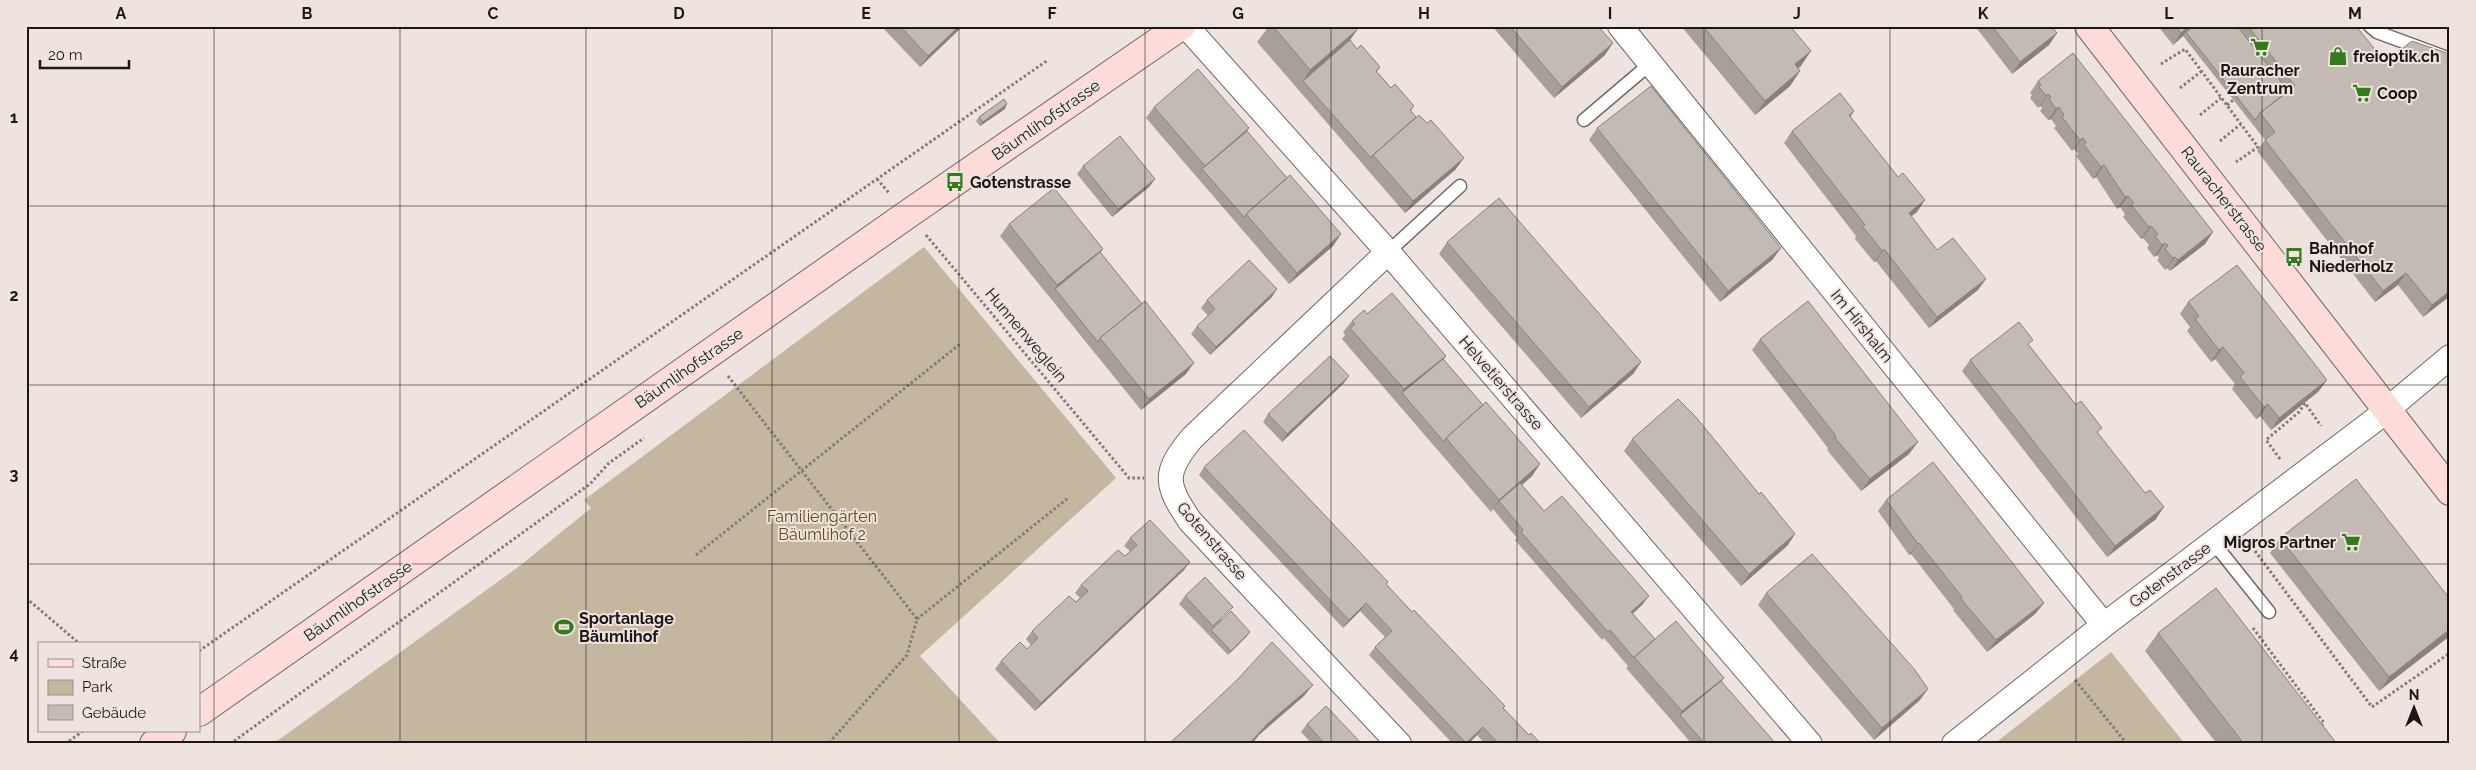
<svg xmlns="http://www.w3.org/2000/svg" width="2476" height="770" font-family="Raleway,sans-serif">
<rect width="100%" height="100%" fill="#eee3df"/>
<path fill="#c4b69f" d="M924 247 1116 478 920 656 1001 744H273L517 568 591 508 584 500Z
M2111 652 2185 744H1994Z"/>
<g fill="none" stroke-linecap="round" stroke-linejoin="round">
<g stroke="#716864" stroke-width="15">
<path id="lane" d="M2370 26 2377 32 2450 59
M1584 120 1650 64
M1388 252 1460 186
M2213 542 2269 612"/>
</g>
<g stroke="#716864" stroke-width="26">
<path id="street" d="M1186 26 1388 252 1810 744
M1620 26 2104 625
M1388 252 1192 438C1163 473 1165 484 1190 521L1399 744
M1954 744 2104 625 2376 419 2450 357"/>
</g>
<g stroke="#716864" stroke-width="30">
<path id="secondary" d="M2089 26 2450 491
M199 712 908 214 1181 26
M154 744 172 731"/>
</g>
<path stroke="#827b78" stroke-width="3" stroke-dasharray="2.5 2.5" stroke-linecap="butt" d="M2161 64 2185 49 2258 147 2236 162
M2180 88 2202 71
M2227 105 2236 98
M2200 115 2221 98
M2220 141 2241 124
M877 179 889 193
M926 235 1129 478H1144
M728 376 917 619 907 655 828 744
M2280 459 2266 440 2299 412 2305 403 2321 426
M2252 547 2372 707 2450 653
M696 555 960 344
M26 598 80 644
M917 619 1068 498
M2253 628 2324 723 2320 727
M199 651 1048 60
M2075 680 2127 744
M65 744 83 731
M230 744 590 484 609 463 644 438
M746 744 749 742 759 744"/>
<use href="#lane" stroke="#fff" stroke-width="12"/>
<use href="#street" stroke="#fff" stroke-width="24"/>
<use href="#secondary" stroke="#fddbd9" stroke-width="28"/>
</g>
<path fill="#a7a09a" d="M881 26H963L920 67Z
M1269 26H1354L1357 30 1350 40 1357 49 1380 67 1377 72 1391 88 1414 106 1411 111 1456 169 1405 213 1257 42Z
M1492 26H1598L1605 55 1554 98Z
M1681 26H1790L1801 66 1798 68 1800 71 1790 86 1755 115Z
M1975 26H2051L2057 33 2049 45 2012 74Z
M2158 26H2356L2450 296 2423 317 2398 285 2375 302 2257 151 2265 140 2183 36 2173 45Z
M2038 81 2213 232 2205 244 2170 271 2167 268 2165 270 2157 260 2159 258 2157 255 2154 257 2147 248 2149 245 2143 238 2141 239 2123 217 2125 214 2120 207 2117 209 2096 177 2093 179 2076 156 2078 154 2074 149 2072 151 2054 128 2056 126 2051 119 2048 120 2040 111 2042 108 2040 106 2038 108 2030 98 2032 95 2030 93Z
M1154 107 1249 128 1247 131 1287 178 1341 234 1333 246 1289 284 1146 118Z
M1005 109 980 126 976 121 979 117Z
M1854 111 1851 117 1917 212 1911 216 1937 250 1978 290 1929 328 1876 261 1874 262 1855 239 1856 236 1784 143 1792 131Z
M1597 128 1781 248 1772 260 1720 302 1589 140Z
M1083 166 1155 179 1149 187 1112 217 1077 174Z
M1009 224 1103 249 1100 252 1142 304 1186 374 1141 410 1000 236Z
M1447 242 1641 362 1633 374 1581 418 1439 254Z
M1272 297 1210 355 1191 334 1197 326 1208 316 1201 308 1207 300Z
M2188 302 2319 391 2271 430 2260 416 2256 419 2232 389 2235 384 2215 359 2211 362 2187 331 2190 327 2180 314Z
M1367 314 1446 356 1443 359 1483 405 1540 464 1532 476 1522 485 1544 511 1643 604 1633 614 1655 639 1724 678 1721 681 1776 744H1692L1626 668 1628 666 1604 638 1602 640 1515 540 1517 538 1493 509 1491 512 1342 339 1345 335 1343 332 1352 321Z
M1760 339 1909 454 1861 491 1827 450 1828 448 1752 350Z
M2029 345 2098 433 2156 519 2107 557 1962 371 1970 360Z
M1349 376 1343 384 1282 442 1263 422 1268 414Z
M1632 439 1759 494 1795 534 1787 546 1741 586 1624 451Z
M1204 467 1388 582 1386 585 1505 706 1503 708 1529 735 1541 744H1485L1477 735 1468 744H1453L1369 655 1375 647 1385 637 1360 611 1343 628 1199 475Z
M1886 500 2044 603 2035 614 1987 652 1953 610 1954 609 1911 554 1909 555 1878 511Z
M1130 538 1184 570 1035 711 995 669 1001 661 1027 649 1031 645 1026 639 1032 631 1076 602 1080 598 1075 593 1081 585 1125 556 1130 551 1124 546Z
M2280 538 2450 599 2379 691 2270 553Z
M1766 593 1920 700 1874 740 1758 605Z
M1185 596 1247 636 1228 655 1179 604Z
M2158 633 2337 744H2217L2145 651Z
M1307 724 1362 744H1312L1301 732Z"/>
<path fill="#88827d" d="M959 26H963L920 67 928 56Z
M2189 26H2196L2186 32 2183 36 2173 45 2181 33Z
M1357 30 1344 49 1303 81 1310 70Z
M2057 33 2049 45 2012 74 2020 62Z
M1613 43 1605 55 1554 98 1562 87Z
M1811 51 1801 66 1785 79 1795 64Z
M1800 71 1790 86 1755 115 1765 101Z
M2048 94 2040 106 2038 108 2046 96Z
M1007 104 1005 109 980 126 983 122Z
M2059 107 2051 119 2048 120 2056 109Z
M1249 128 1241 139 1202 169 1197 178 1205 166Z
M2083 138 2074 149 2072 151 2080 140Z
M1464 158 1456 169 1405 213 1413 201Z
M2104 165 2096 177 2093 179 2101 167Z
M1155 179 1149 187 1112 217 1118 209Z
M2128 196 2120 207 2117 209 2125 197Z
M1925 200 1917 212 1900 225 1909 213Z
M2151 226 2143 238 2141 239 2149 227Z
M2213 232 2205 244 2170 271 2178 260Z
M1341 234 1333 246 1289 284 1297 273Z
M2165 243 2157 255 2154 257 2162 245Z
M1781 248 1772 260 1720 302 1728 291Z
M1103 249 1095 260 1055 289 1057 285Z
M1884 249 1876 261 1874 262 1882 251Z
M2175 257 2167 268 2165 270 2173 258Z
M2406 273 2398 285 2375 302 2383 291Z
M1986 279 1978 290 1929 328 1937 317Z
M1277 289 1272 297 1210 355 1216 347Z
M2450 291V296L2423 317 2432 305Z
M2223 347 2215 359 2211 362 2219 350Z
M1446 356 1438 367 1402 393 1404 389Z
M1641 362 1633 374 1581 418 1589 407Z
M1194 363 1186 374 1141 410 1149 399Z
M1349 376 1343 384 1282 442 1287 434Z
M2327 380 2319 391 2271 430 2279 418Z
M2268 404 2260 416 2256 419 2264 407Z
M1918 442 1909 454 1861 491 1870 479Z
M1540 464 1532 476 1501 503 1499 501 1491 512 1499 500Z
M2164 507 2156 519 2107 557 2115 546Z
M1795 534 1787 546 1741 586 1749 574Z
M1919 543 1911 554 1909 555 1918 544Z
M1190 562 1184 570 1035 711 1041 703Z
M1649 596 1643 604 1625 620 1631 612Z
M1366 603 1360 611 1343 628 1349 620Z
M2044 603 2035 614 1987 652 1996 640Z
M2450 629V636L2379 691 2389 677Z
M1250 632 1247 636 1228 655 1231 651Z
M1724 678 1716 689 1680 715 1682 711Z
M1313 685 1304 696 1259 735 1252 744H1249L1267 724Z
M1928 689 1920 700 1874 740 1882 728Z
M1483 727 1477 735 1468 744H1465Z"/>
<path fill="#c2bab3" stroke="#88827d" d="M900 26H959L928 56Z
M1273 26H1354L1357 30 1310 70Z
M1510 26H1598L1613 43 1562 87Z
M1703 26H1790L1811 51 1795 64 1800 71 1765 101Z
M1992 26H2051L2057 33 2020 62Z
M2176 26H2189L2181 33Z
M2194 26H2237L2288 91 2260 113 2255 120 2186 32Z
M2248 26H2356L2385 62 2412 41 2450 54V291L2432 305 2406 273 2383 291 2265 140 2275 132 2260 113 2295 86Z
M1350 40 1357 49 1361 45 1380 67 1376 71 1391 88 1395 84 1414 106 1410 110 1416 117 1373 155 1371 158 1303 81Z
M2073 53 2213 232 2178 260 2175 257 2173 258 2165 249 2168 246 2165 243 2162 245 2155 236 2158 234 2151 226 2149 227 2131 205 2134 203 2128 196 2125 197 2104 165 2101 167 2084 145 2086 143 2083 138 2080 140 2062 117 2064 115 2059 107 2056 109 2049 99 2051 97 2048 94 2046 96 2039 87 2041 85 2038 81Z
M1198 69 1249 128 1205 166 1154 107Z
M1651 86 1781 248 1728 291 1597 128Z
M1840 93 1854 111 1849 115 1898 177 1903 173 1925 200 1909 213 1937 250 1953 238 1986 279 1937 317 1884 249 1882 251 1872 238 1863 227 1865 225 1792 131Z
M1004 99 1007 104 983 122 979 117Z
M1419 115 1427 123 1431 120 1464 158 1413 201 1373 155Z
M1247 131 1287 178 1246 214 1244 217 1202 169Z
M1120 136 1155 179 1118 209 1083 166Z
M1290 175 1341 234 1297 273 1246 214Z
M1054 188 1103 249 1057 285 1009 224Z
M1499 198 1641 362 1589 407 1447 242Z
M1100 252 1142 304 1100 338 1098 342 1055 289Z
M1249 260 1277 289 1216 347 1197 326 1215 309 1207 300Z
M2237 265 2327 380 2279 418 2268 404 2264 407 2240 377 2244 373 2223 347 2219 350 2195 319 2199 316 2188 302Z
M1392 293 1446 356 1404 389 1350 328 1355 324 1352 321 1364 310 1367 314Z
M1145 301 1194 363 1149 399 1100 338Z
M1808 301 1918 442 1870 479 1835 438 1836 436 1760 339Z
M2019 322 2033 340 2028 344 2076 405 2081 401 2102 428 2097 432 2145 493 2150 490 2164 507 2115 546 1970 360Z
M1330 356 1349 376 1287 434 1268 414Z
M1443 359 1483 405 1446 438 1444 442 1402 393Z
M1678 399 1695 416 1759 494 1761 492 1795 534 1749 574 1632 439Z
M1486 402 1540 464 1499 500 1446 438Z
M1244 430 1388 582 1386 584 1412 612 1414 610 1505 706 1503 708 1529 735 1531 733 1541 744H1499L1483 727 1466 743 1375 647 1392 631 1366 603 1349 620 1204 467Z
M1933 462 2044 603 1996 640 1961 599 1962 597 1919 543 1918 544 1886 500Z
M2356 479 2450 599V629L2389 677 2280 538Z
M1520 483 1544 511 1562 496 1649 596 1631 612 1655 639 1634 658 1610 630 1608 632 1521 532 1523 530 1499 501Z
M1150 520 1190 562 1041 703 1001 661 1020 642 1027 649 1038 638 1032 631 1069 596 1076 602 1088 591 1081 585 1118 550 1125 556 1137 545 1130 538Z
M1812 554 1915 670 1928 689 1882 728 1766 593Z
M1205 577 1233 607 1213 626 1185 596Z
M2216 588 2337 744H2244L2158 633Z
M1231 611 1250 632 1231 651 1211 630Z
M1676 621 1724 678 1682 711 1634 657Z
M1272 642 1313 685 1267 724 1249 744H1169L1237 680Z
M1721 681 1776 744H1705L1680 715Z
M1326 706 1362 744H1325L1307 724Z"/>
<path fill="none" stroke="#1a1715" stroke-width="1" stroke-opacity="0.55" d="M214 26V744M400 26V744M586 26V744M772 26V744M959 26V744M1145 26V744M1331 26V744M1517 26V744M1704 26V744M1890 26V744M2076 26V744M2262 26V744M26 206H2450M26 385H2450M26 564H2450"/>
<defs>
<g id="supermarket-bare" transform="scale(1.5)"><path d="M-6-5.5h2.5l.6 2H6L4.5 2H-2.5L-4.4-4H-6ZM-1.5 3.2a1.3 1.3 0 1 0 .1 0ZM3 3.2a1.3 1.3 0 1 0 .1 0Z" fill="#357b1e" stroke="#eee3df" stroke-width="2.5" paint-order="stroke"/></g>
<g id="shop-bare" transform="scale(1.5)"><path d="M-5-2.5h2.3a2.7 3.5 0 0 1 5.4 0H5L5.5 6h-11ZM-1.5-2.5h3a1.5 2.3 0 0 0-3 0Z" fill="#357b1e" stroke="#eee3df" stroke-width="2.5" paint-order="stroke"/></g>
<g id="bus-bare" transform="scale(1.5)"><path d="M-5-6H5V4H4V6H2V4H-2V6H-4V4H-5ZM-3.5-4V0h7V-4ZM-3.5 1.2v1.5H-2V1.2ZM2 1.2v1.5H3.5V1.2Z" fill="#357b1e" stroke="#eee3df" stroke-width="2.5" paint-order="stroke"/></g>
<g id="stadium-bare" transform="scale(1.5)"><path d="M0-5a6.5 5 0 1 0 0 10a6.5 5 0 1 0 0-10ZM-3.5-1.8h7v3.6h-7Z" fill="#357b1e" stroke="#eee3df" stroke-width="2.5" paint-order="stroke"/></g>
</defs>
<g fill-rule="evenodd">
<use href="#supermarket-bare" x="2260" y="47"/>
<use href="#shop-bare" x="2338" y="56"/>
<use href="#supermarket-bare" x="2362" y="93"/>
<use href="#bus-bare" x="955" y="182"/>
<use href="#bus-bare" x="2294" y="257"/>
<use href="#supermarket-bare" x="2351" y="542"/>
<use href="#stadium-bare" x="564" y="627"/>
</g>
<g text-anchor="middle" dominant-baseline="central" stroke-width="4" stroke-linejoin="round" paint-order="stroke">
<g font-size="16" font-weight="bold" fill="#1a1715" stroke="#eee3df" text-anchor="start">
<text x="2353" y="56">freioptik.ch</text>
<text x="2260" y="70" text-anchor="middle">Rauracher<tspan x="2260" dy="18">Zentrum</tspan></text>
<text x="2377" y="93">Coop</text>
<text x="970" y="182">Gotenstrasse</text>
<text x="2309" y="248">Bahnhof<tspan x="2309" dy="18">Niederholz</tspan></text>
<text x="2336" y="542" text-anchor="end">Migros Partner</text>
<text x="579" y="618">Sportanlage<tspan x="579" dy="18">Bäumlihof</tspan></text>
</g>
<g font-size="16" fill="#1a1715" stroke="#eee3df">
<text transform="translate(1046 120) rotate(-35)">Bäumlihofstrasse</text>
<text transform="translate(2224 199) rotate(52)">Rauracherstrasse</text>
<text transform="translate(1862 326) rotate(51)">Im Hirshalm</text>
<text transform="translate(1026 335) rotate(50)">Hunnenweglein</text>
<text transform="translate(689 368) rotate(-35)">Bäumlihofstrasse</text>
<text transform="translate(1501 383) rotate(49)">Helvetierstrasse</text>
<text transform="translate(1212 541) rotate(49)">Gotenstrasse</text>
<text transform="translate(2170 575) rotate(-37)">Gotenstrasse</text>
<text transform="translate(358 601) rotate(-35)">Bäumlihofstrasse</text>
</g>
<g font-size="16" fill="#644b18" stroke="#eee3df">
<text x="822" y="516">Familiengärten<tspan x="822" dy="18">Bäumlihof 2</tspan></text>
</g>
</g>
<rect width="2476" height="770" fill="none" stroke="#eee3df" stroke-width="55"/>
<rect x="38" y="642" width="162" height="90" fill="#eee3df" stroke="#99918e"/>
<rect x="48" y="659" width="25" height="8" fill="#fddbd9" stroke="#99918e"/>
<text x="82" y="668" font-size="15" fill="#1a1715">Straße</text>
<rect x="48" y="680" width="25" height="15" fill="#c4b69f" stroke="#99918e"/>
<text x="82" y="692" font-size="15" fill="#1a1715">Park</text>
<rect x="48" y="705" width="25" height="15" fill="#c2bab3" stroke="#99918e"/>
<text x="82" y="718" font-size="15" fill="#1a1715">Gebäude</text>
<g transform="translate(2414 708)" stroke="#eee3df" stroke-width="4" paint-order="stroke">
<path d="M0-4L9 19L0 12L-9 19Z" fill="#1a1715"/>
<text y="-8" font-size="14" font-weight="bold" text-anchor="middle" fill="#1a1715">N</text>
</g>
<path d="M40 60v8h89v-8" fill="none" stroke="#1a1715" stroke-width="2.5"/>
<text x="48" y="60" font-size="15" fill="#1a1715" stroke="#eee3df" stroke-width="4" paint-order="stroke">20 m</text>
<rect x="28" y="28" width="2420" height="714" fill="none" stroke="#1a1715" stroke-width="2"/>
<g font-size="16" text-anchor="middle" font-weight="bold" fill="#1a1715">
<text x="121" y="19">A</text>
<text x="307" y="19">B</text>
<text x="493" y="19">C</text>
<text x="679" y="19">D</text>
<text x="866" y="19">E</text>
<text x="1052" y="19">F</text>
<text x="1238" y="19">G</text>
<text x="1424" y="19">H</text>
<text x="1610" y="19">I</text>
<text x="1797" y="19">J</text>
<text x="1983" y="19">K</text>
<text x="2169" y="19">L</text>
<text x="2355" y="19">M</text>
<text x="14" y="123">1</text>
<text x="14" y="301">2</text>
<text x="14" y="480">3</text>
<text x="14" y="659">4</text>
</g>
</svg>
